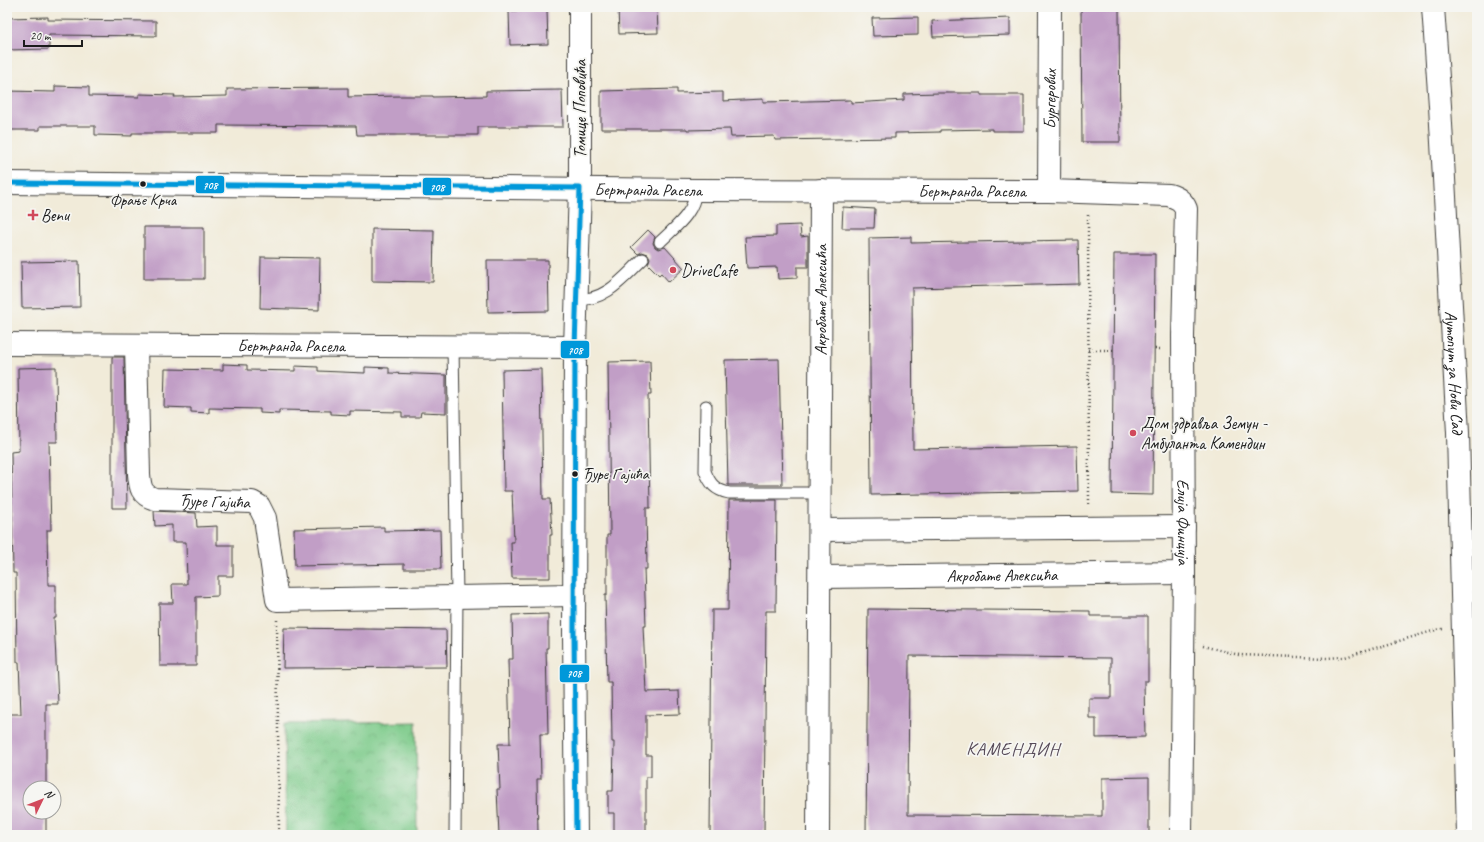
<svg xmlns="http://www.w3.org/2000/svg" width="1484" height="842" font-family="Caveat,sans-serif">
<defs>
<pattern id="park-crowns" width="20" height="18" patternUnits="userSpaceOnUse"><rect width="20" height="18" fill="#7dcb8a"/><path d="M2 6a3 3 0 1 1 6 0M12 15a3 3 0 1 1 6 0" fill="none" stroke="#6bae76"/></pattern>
</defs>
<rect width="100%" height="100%" fill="#f6f6f2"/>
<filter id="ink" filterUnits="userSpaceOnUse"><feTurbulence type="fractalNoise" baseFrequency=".025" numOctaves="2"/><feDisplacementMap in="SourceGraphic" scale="8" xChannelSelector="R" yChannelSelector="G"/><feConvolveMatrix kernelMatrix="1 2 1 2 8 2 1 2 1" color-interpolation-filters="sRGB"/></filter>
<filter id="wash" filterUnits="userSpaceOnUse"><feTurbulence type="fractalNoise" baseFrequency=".012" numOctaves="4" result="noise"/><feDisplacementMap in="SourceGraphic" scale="16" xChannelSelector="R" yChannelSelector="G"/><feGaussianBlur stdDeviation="0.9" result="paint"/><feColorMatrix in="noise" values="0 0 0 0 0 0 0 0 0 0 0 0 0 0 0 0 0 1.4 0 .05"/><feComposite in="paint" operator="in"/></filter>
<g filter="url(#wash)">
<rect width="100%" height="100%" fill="#f1ebd9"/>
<path fill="url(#park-crowns)" stroke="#4c7453" d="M416 722 417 835H286L284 724Z"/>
<g id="blocks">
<path fill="#c19ec6" d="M618 7H657L658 33 619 34Z
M1081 7H1119L1120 142H1082Z
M547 10 548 44 510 45 509 11Z
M48 17V20L156 21V36L49 35V49L7 50V18Z
M918 17V35L873 36 872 18Z
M1010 18V35L933 37 932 21Z
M55 86 89 87V96L139 97V94L175 95 174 97 227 96V89L348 88V97L401 96H433V97L486 96V91L562 90 563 127H478V135H357L356 126 218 125V133H132V136L95 135V126H40V130H7V91L55 92Z
M677 89V93L723 92V101L763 99V102L851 100V103L904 100V94L939 93H981V95H1024V131H992V129L940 130V132L895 133V138L775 140 774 136 731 137 730 129 687 130V129H601V91Z
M843 207 875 209 874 228H842Z
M800 225 801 237 808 236V267H797V278L778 279 777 267 747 268 745 237 776 236V226Z
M144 227H204V279H144Z
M372 229 434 230 433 282 372 281Z
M648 230 655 237 653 243 655 247 658 249 665 247 684 268 669 282 661 273 659 275 648 264 650 258 648 254 642 252 638 254 631 247Z
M911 237V243L1078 240 1079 284 912 288 913 449 1077 446 1078 491 871 495 869 238Z
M1114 254H1155L1153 495 1112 494Z
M261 257 320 258 319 310 260 308Z
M487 260H548L549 311 488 312Z
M79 261 80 307 22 308 21 262Z
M112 357H124L127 508H112Z
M779 359 782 485H728L725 360Z
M650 361 651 395H648L650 508H646L647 569H644L646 626H643L646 692 679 691 680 714 646 715V755H651V777H646V835H614V813H608V791H613L614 742H612L611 682H607L605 595H607V535H610L608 362Z
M223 364 247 365V370L295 371V366L318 367V371L365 373V367L389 368V373L446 375V413L421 412 420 417H402V412L350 411V415L331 414V411L279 410V414L260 413V409L209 408V413L191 412V408L164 407 165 369 223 370Z
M56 367 57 442H49L51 530H47L48 585H56V618H54L58 704H46V788H30V812H46V834L8 835 7 756H9L8 714H21L19 662H17L16 573H13L11 452 19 451 18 368Z
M541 369 543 499H550L552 535H550V578H512L511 542H514L512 491H504L502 370Z
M729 500H777L776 611H766L764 835H710L712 610H728Z
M154 511 196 513 197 527 217 526V545H233V576H218V596L196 597V666H160L159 603H173L172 584H187L186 542H172V525L155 526Z
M384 527V531L440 530 441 569H404V564L295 566 294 529Z
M868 609 1090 611V616H1148V681H1144L1145 737 1096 738V718H1089V698H1111V658L909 656 908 815 1102 816V778L1149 777V835H866Z
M548 614V648H546L548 734H540L541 779H537L538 835H499L497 789H500L498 744H510L508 659H513L512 615Z
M284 628 446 630 447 667 283 668Z"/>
</g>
</g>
<g filter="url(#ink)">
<use href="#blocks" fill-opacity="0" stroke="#3c3b38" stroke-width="1"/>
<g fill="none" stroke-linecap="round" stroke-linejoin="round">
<g stroke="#3c3b38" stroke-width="13">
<path id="lane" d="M660 242C676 226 694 214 696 190
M576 300C607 300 622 279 643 259
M453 346 457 596 455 835
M706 406 705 471C710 484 715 490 729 493H820"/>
</g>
<g stroke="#3c3b38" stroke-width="24">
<g id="street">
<path id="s1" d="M7 183 696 190 1049 191 1169 195C1178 198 1183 201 1186 209L1183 336 1184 573 1181 835"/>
<path id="s2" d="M1049 191 1050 7"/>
<path id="s3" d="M7 344 575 347"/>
<path id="s4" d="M136 345 139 474C140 487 141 495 155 499L252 502 259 506 265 518 277 600 574 595"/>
<path d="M821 530 1184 527"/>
<path id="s5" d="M820 577 1184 573"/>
<path d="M576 835 574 633 575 347 580 188V7"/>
<path id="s6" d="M818 835 821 190"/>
</g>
</g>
<g stroke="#3c3b38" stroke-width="24">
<g id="primary">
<path id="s7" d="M1433 7 1440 106 1458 433 1468 835"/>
</g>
</g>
<path stroke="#3c3b38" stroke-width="2.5" stroke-dasharray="1 3" stroke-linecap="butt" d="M1088 215 1089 507
M1155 349H1162
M1088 350H1113
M277 620 279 835
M1203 646 1239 655 1327 658 1345 657 1436 630 1443 629"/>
<use href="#lane" stroke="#fff" stroke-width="11"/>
<use href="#street" stroke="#fff" stroke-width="22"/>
<use href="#primary" stroke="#fff" stroke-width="22"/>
<g stroke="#f6f6f2" stroke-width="8">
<path id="bus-1" d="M7 183 580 188
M576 835 574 633 575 347 580 188"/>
</g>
<use href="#bus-1" stroke="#0098da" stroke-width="5"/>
</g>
</g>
<g fill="#1c1c1c" stroke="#f6f6f2" stroke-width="1.5">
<circle cx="143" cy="184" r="3.5"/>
<circle cx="575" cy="474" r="3.5"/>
</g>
<g fill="#d1495b" stroke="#f6f6f2" stroke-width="1.5">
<path d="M31 209h4v4h4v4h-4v4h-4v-4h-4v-4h4z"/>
<circle cx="673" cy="270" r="4"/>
<circle cx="1133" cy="433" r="4"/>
</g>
<g text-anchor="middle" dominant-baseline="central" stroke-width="3.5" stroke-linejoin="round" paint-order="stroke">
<g font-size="16" fill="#1c1c1c" stroke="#f6f6f2">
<text x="143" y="200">Фрање Крча</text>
<text x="582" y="474" text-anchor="start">Ђуре Гајића</text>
</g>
<g font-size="17" fill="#1c1c1c" stroke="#f6f6f2">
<text stroke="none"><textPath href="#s2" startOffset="92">Бургерових</textPath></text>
<text transform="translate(580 109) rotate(-90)">Томице Поповића</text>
<text stroke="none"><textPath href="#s1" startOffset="641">Бертранда Расела</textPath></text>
<text stroke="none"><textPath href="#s1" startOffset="965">Бертранда Расела</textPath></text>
<text stroke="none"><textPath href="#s6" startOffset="535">Акробате Алексића</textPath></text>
<text stroke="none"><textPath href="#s3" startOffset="284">Бертранда Расела</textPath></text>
<text stroke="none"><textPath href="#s7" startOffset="366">Аутопут за Нови Сад</textPath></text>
<text stroke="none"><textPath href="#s4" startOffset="221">Ђуре Гајића</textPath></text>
<text stroke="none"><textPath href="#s1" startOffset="1498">Елија Финција</textPath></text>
<text stroke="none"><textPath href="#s5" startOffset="182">Акробате Алексића</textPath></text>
</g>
<g font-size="17" fill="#1c1c1c" stroke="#f6f6f2" text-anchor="start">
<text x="41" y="215">Benu</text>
<text x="681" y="270">DriveCafe</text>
<text x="1141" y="423">Дом здравља Земун -<tspan x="1141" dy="20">Амбуланта Камендин</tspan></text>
</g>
<g font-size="18" letter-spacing="1" fill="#564a58" stroke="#f6f6f2">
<text x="1013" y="749">КАМЕНДИН</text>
</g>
</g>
<g stroke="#f6f6f2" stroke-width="1.5">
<rect x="195" y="175" width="30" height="19" rx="4" fill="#0098da"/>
<rect x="422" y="177" width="30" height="19" rx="4" fill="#0098da"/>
<rect x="560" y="340" width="30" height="19" rx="4" fill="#0098da"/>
<rect x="559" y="664" width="31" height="19" rx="4" fill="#0098da"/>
</g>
<g font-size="11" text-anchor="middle" font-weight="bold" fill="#fff">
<text x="210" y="189">708</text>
<text x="437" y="191">708</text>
<text x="575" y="354">708</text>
<text x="574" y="677">708</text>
</g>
<rect width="1484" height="842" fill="none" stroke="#f6f6f2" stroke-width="24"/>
<g transform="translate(42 800) rotate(47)"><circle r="19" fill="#f6f6f2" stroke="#9f9f9c"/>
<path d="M0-3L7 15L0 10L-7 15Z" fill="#d1495b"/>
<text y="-6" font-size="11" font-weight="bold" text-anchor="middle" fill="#1c1c1c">N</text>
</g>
<path d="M24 40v6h58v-6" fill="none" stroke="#1c1c1c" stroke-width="2"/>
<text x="30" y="40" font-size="12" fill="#1c1c1c" stroke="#f6f6f2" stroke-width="3" paint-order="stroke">20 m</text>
</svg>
